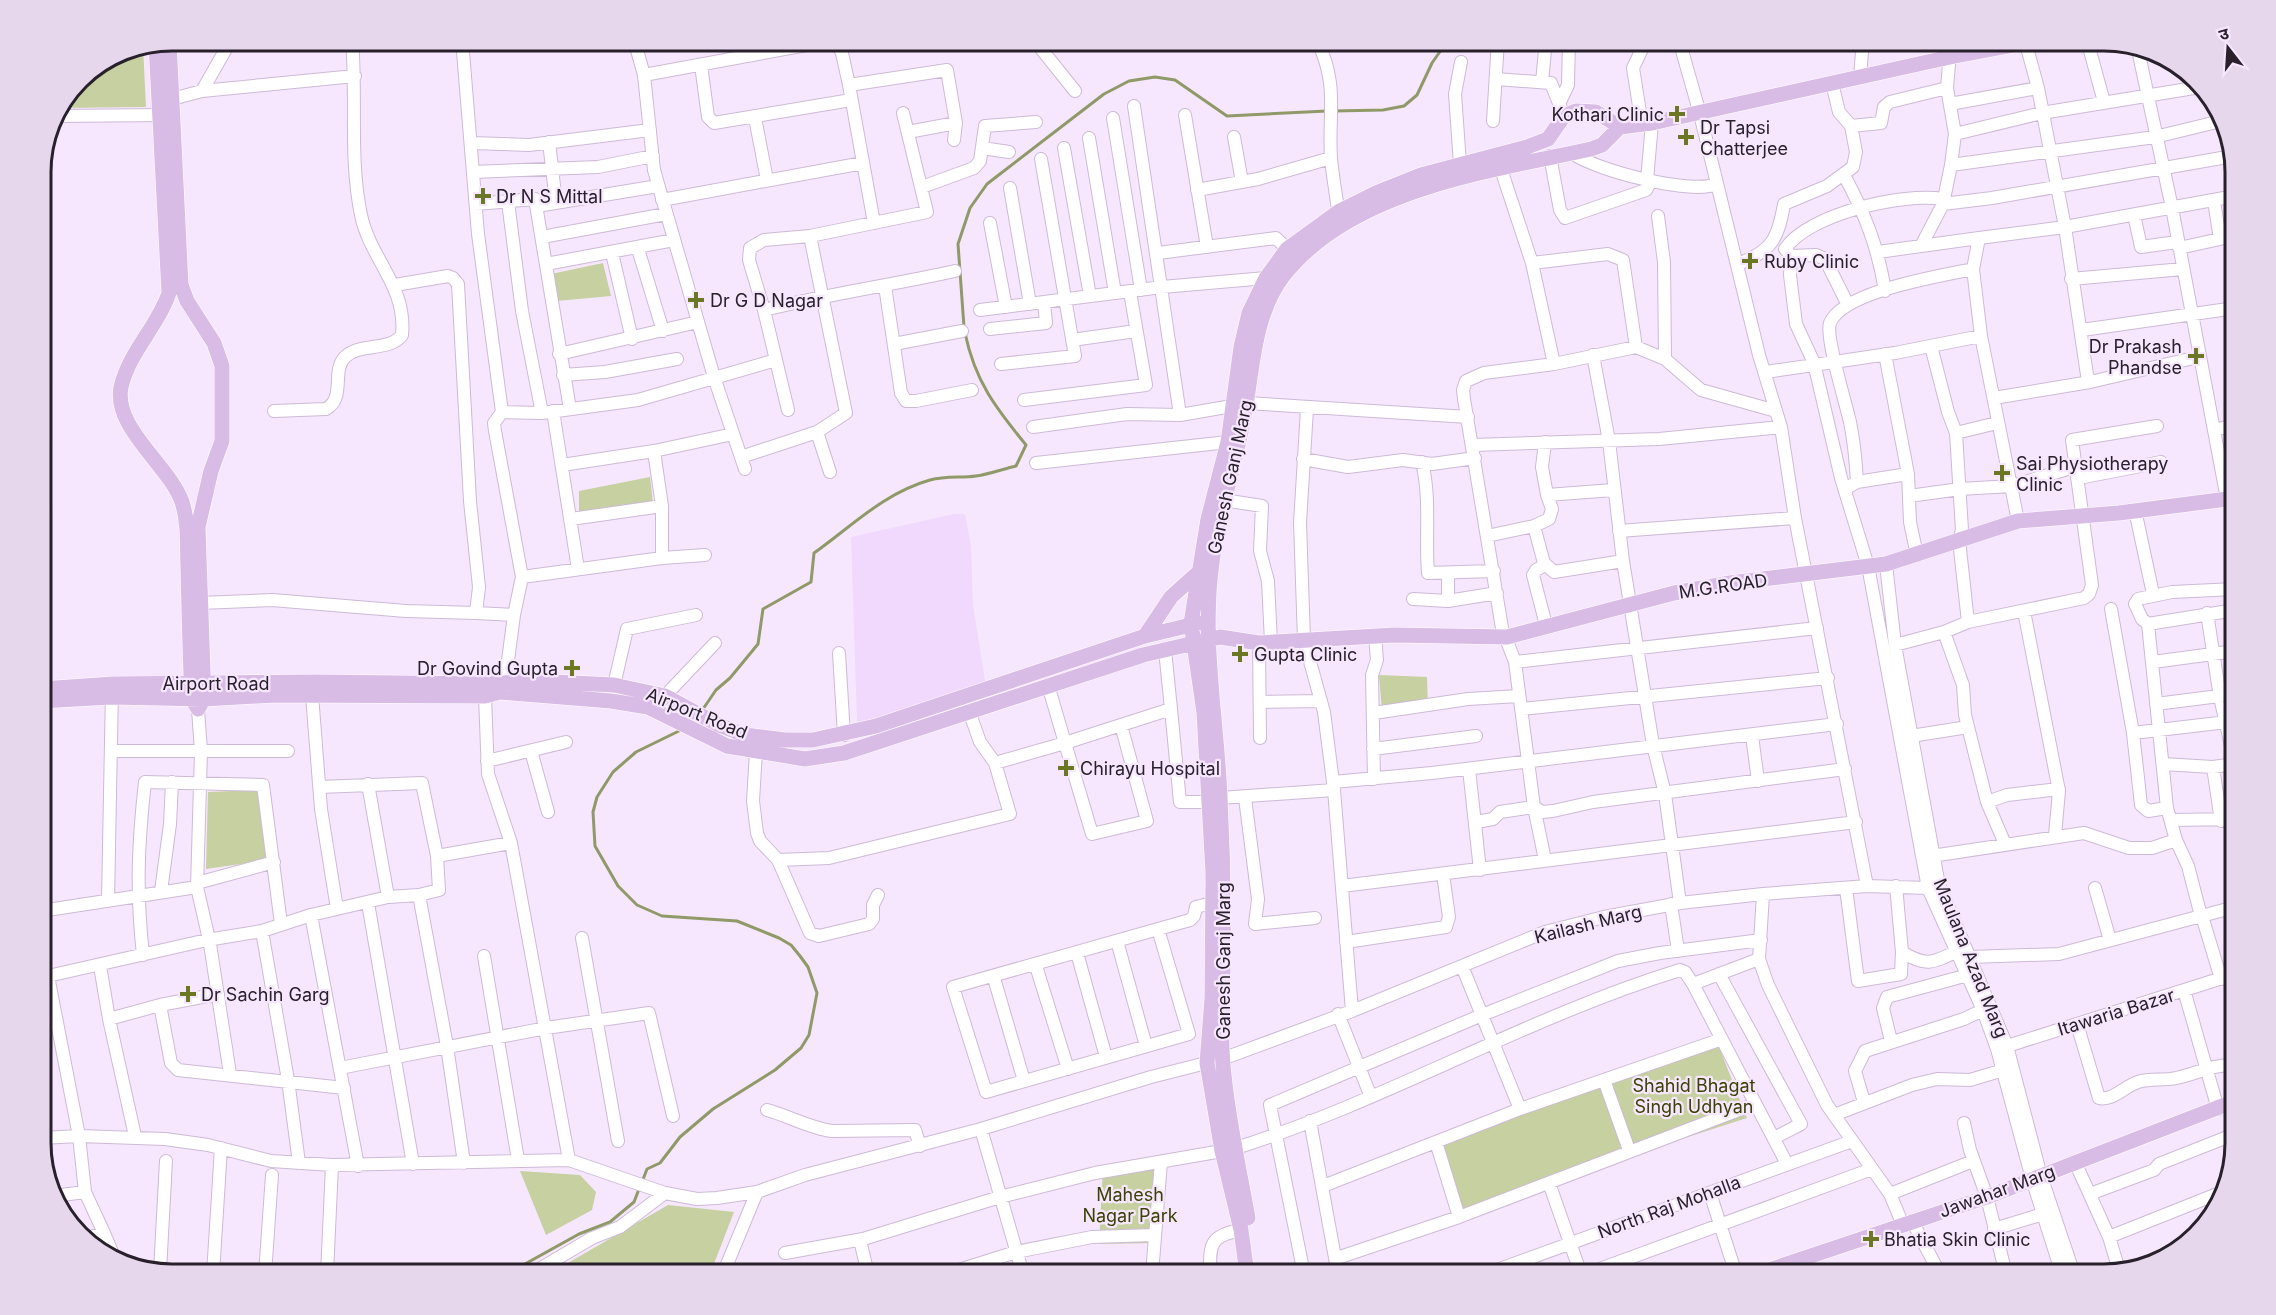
<svg xmlns="http://www.w3.org/2000/svg" width="2276" height="1315" font-family="Inter,'Noto Sans Devanagari',sans-serif">
<rect width="100%" height="100%" fill="#f7e7fe"/>
<path fill="#f1d9fd" d="M954 514H965L971 546 973 605 986 687 881 721 857 722 851 537Z"/>
<path fill="#c6d0a0" d="M143 46 146 107 60 108 79 79 122 50Z
M603 263 611 296 557 301 551 274Z
M650 477 653 503 579 516V491Z
M1379 675 1427 677 1428 708 1382 711Z
M257 790 268 860 206 869 208 792Z
M1719 1047 1747 1118 1458 1211 1438 1141Z
M1162 1160 1155 1243 1099 1244 1103 1166Z
M520 1171 580 1175 596 1192 592 1210 546 1235Z
M668 1205 734 1212 710 1274H549Z"/>
<g fill="none" stroke-linecap="round" stroke-linejoin="round">
<path stroke="#909968" stroke-width="3" d="M1334 111 1383 110 1404 106 1417 95 1432 63 1448 40
M964 327 958 244 970 208 987 184 1104 94 1129 81 1155 77 1175 80 1227 116 1327 111
M703 709 716 690 730 678 758 644 763 609 811 582 814 553C852 526 884 493 930 480 946 476 961 478 976 476 990 474 1003 469 1016 466L1026 445C995 407 975 381 965 333
M642 1182 647 1169 660 1163 680 1137 713 1109 775 1070 801 1048 809 1035 817 993 808 967 800 956 791 945 779 938 737 921 662 916 637 905 618 886 595 846 593 812 597 797 613 772 636 752 683 729
M507 1274 579 1234 610 1222 634 1202 639 1189"/>
<g stroke="#cdbad6" stroke-width="14">
<path id="minor" d="M462 40 478 234 502 412
M1034 40 1075 91
M1317 40C1339 86 1328 112 1331 159 1333 179 1337 199 1339 219
M1637 40 1641 51 1633 68 1642 125
M1679 40 1700 114 1759 355 1781 427 1795 518 1867 886
M2087 40 2104 102
M635 43 644 75 654 170 714 377 745 469
M2026 44 2038 88 2065 227 2087 375 2090 382
M2138 50 2172 208 2227 499
M701 65 708 117 714 123 851 100
M644 75 823 42 837 43 842 53 849 85 874 223
M1860 77 1863 40
M1496 79 1551 83 1564 116
M1542 82 1546 40
M849 85 947 70 956 123 954 140
M202 91 231 40
M172 99 202 91 355 76
M1559 104 1568 85 1569 40
M1950 104 2038 88
M1134 106 1180 415
M1185 115 1207 247
M54 116 167 115
M755 118 767 180
M1113 118 1141 290
M1493 121 1498 40
M1851 126 1881 123 1884 107 1890 102 1947 88
M908 132 956 123
M1955 134 2042 113 2200 87
M1234 137 1242 182
M1089 138 1115 293
M549 142 556 203
M471 143 529 145 650 130
M982 148 1009 152
M1064 148 1090 296
M1572 153C1595 170 1690 195 1717 184
M1550 156 1560 210 1565 218 1646 190 1651 181
M1498 160 1532 263 1554 364
M1460 164 1455 94 1461 62
M1951 165 2155 137 2221 121
M473 172 598 167 653 156
M1844 175C1865 214 1878 247 1885 291
M1647 180 1652 123
M922 187 974 168 980 161 985 126 1036 122
M1010 188 1030 304
M1197 190 1258 179 1331 158
M662 200 863 163
M508 202 522 311 542 413
M476 204 535 199 570 409
M1943 204 1992 198 2233 156
M537 206 658 186
M2134 215 2141 247 2177 242
M1658 216 1664 262 1665 359
M990 223 1006 307
M542 237 666 214
M1921 246 1943 204 1951 165 1955 134 1947 88 1951 40
M2179 248 2220 239 2214 201
M638 249 663 331
M1785 249C1808 214 1904 192 1943 199
M1786 250 1791 256 1816 255 1825 259 1848 305
M1878 252 1979 238
M612 253 632 339
M1158 253 1276 238 1287 249
M1791 256 1790 275 1796 324 1814 363 1841 478 1868 566 1928 888 1983 1010 1997 1049 2032 1179 2062 1274
M1532 263 1608 254 1623 260 1636 347
M546 264 674 240
M1738 264C1772 251 1778 239 1784 204L1827 186 1853 167 1856 152 1851 126 1839 112 1832 83
M2071 279 2183 269
M885 286 901 393 906 401H916L972 390
M764 310C828 294 892 285 955 271
M980 310 1162 287 1266 278
M990 329 1046 323 1044 302
M2082 330 2235 308
M1072 340 1136 331
M894 344 962 331
M559 354 698 322
M1885 354 1908 474 1910 522 1917 555
M1593 355 1609 441 1623 561 1653 745 1665 794 1680 903
M1001 364 1075 356 1041 159
M1766 372 1895 353 1981 336
M563 375 605 372 677 359
M1994 398 2090 382 2198 357
M1024 400 1146 385 1130 292
M1247 403 1468 417
M1307 409 1300 523 1304 640 1324 712 1334 790 1352 1011
M788 410 764 310 749 260 750 248 764 240 810 236 927 212 903 113
M274 411 326 409C346 398 331 371 345 357 361 342 389 352 402 335 407 286 370 259 361 215 349 158 357 98 352 40
M553 411 578 569
M1033 427 1127 414 1180 415 1232 406
M2214 430 2235 425
M817 432 830 472
M1956 433 1997 423
M1545 442 1542 467 1547 495
M1473 445 1659 439 1781 427
M654 451 662 506V558
M741 457 817 432 846 413 810 236
M1303 459 1348 467 1403 460 1432 464 1475 458
M1422 462C1431 500 1425 535 1428 573L1494 571
M1036 463 1228 442
M562 465 654 451 733 434
M2079 478 2161 462
M1857 482 1908 474
M1845 489 1857 482C1856 462 1854 442 1850 422 1846 404 1825 336 1830 323 1843 291 1941 276 1973 269
M1909 496 1960 489 2012 486 2077 466
M1223 500 1262 506 1260 551 1268 581 1271 642
M2135 510 2153 594 2151 596
M571 519 662 506
M2018 521 1981 336 1973 269 1979 238 2065 227 2235 196
M1534 526 1544 563 1554 572 1623 561
M1619 531 1795 518
M1487 536 1534 526 1549 519 1552 509 1547 495 1613 490
M1886 564 1895 645 1939 885 2007 1046 2041 1176 2074 1274
M1545 565 1536 570 1533 575 1546 625
M522 577 662 558 705 555
M1413 599 1448 601 1497 593
M1448 601V573
M200 603 272 600 406 611 476 613 479 587 470 501 458 284 453 278 448 276 395 285
M2111 609 2133 733 2141 805 2148 811 2167 808
M2024 611 2059 791 2055 835
M476 613 514 615
M2207 613 2220 697 2235 764
M1968 622 2084 598 2089 594 2092 585 2072 440 2157 426
M2148 624 2235 610
M1944 632 1963 685 1965 715 1987 802 2005 844
M1259 643 1260 738
M1895 645 1944 632 1968 622 1959 540 1962 530 1956 433 1948 412 1931 346
M839 653 844 735
M1515 662 1817 628
M2153 662 2235 651
M504 691 514 615 522 577 495 431 494 423 502 412 542 413 638 400 776 360
M612 694 627 629 696 615
M312 695 321 809 337 909
M485 696 488 774 511 843 569 1160
M665 696 715 643
M1260 702 1320 701
M2156 704 2235 694
M198 709 201 751 197 887 210 944 230 1074
M1171 709 1180 802H1209
M1522 709 1828 678
M969 711 980 742 995 763
M1374 713 1468 699 1519 696
M1121 725 1147 821 1092 834 1065 743 1171 709 1165 650
M2133 733 2227 722
M1752 736 1758 781
M1911 736 1968 727
M1373 749 1476 736
M112 751H288
M531 751 548 812
M756 751 753 801 757 833 760 841 778 860 810 933 819 936 869 924 873 919V905L878 895
M487 761 566 742
M2163 764 2213 767 2235 764
M2213 767 2221 821
M1469 769 1480 870
M1374 779 1372 675 1377 660 1375 636
M1333 782 1432 773 1837 724
M368 784 388 897
M319 787 422 783 437 856 439 890 419 895 388 897 311 915 262 931 207 940 48 976 79 1136 165 1139 208 1145 271 1161 332 1165 569 1160 665 1193 697 1199 717 1198 757 1192 805 1175 981 1129 1151 1077 1222 1059 1352 1011 1545 932 1604 917 1680 903 1763 894 1867 886 1928 888 1939 885
M1220 798 1334 790
M1245 798 1258 899 1255 924 1315 918
M1987 802 2007 795 2059 789
M2171 820 2235 819
M1476 822 1493 819 1500 812 1534 807 1542 812 1553 811 1593 802 1845 769
M437 856 511 843
M1925 857 2084 833 2129 848H2152L2176 840
M778 860 829 858 1010 814 995 763 1065 743 1048 685
M1545 860 1534 807 1515 662 1502 628 1464 399 1463 390 1466 381 1484 373 1554 364 1636 347 1665 359 1701 390 1776 411
M197 883 274 862
M1342 886 1856 822
M1896 886 1902 952
M1846 888 1858 981 1901 974 1902 952C1926 967 1933 963 1957 951
M2095 888 2110 940
M161 891 170 824 172 782
M1763 894 1759 959 1768 985 1827 1105 1890 1194 1903 1225
M419 895 447 1046 464 1163
M108 901 112 689
M368 903 413 1164
M1671 904 1678 951
M41 911 197 887
M311 915 358 1166
M2201 916 2188 866 2176 840 2167 808 2148 624 2142 619 2135 604 2138 599 2172 592 2235 589
M2202 916 2221 979
M1158 929 1189 1034 986 1092 953 987 1190 920 1194 916 1196 907 1212 903
M262 931 288 1080 299 1163
M582 938 618 1141
M1117 941 1146 1046
M1346 942 1446 927 1449 917 1443 874
M1077 953 1106 1057
M143 955C136 891 138 845 145 782L263 785 281 924
M484 956 518 1160
M1970 957 2059 954 2235 907
M100 966 109 1019 135 1136
M1036 966 1068 1069
M1462 966 1520 1109
M1719 974 1801 1124 1774 1138
M994 978 1024 1081
M1693 984 1759 959
M2184 990 2218 1109
M160 1005 171 1063 178 1070 344 1088
M1338 1014 1371 1097
M109 1019 160 1005 218 994
M2077 1024 2099 1098C2113 1101 2125 1086 2138 1082 2151 1078 2163 1081 2176 1078 2196 1074 2213 1064 2235 1065
M1891 1041 1883 1008 1887 997 1968 975
M2001 1048 2235 974
M340 1068 546 1028 649 1013 673 1116
M1604 1080 1629 1150
M1864 1102 1855 1071 1865 1051 1964 1019 1983 1010
M767 1110C789 1116 809 1128 832 1131L915 1130 920 1146
M1834 1115 1912 1085 1937 1079 1970 1080 2010 1068
M1310 1121 1338 1274
M1964 1123 1970 1150 1987 1197 2006 1274
M981 1129 1023 1274
M41 1138 79 1136 85 1192 104 1233 87 1238
M1436 1142 1459 1217
M1236 1148C1388 1100 1527 1017 1680 970L1685 972 1693 984 1787 1164
M2075 1162 2109 1237 2119 1270
M1549 1183 1581 1274
M1323 1186 1520 1109 1722 1039
M1710 1193 1736 1274
M1890 1194 1973 1161
M2090 1194 2154 1170 2159 1164 2235 1134
M54 1196 85 1192
M1912 1221 1940 1274
M1994 1229 2043 1214
M104 1233 115 1259
M2109 1237 2222 1192
M860 1240 868 1274
M785 1253 863 1239 1000 1197 1095 1173 1222 1151
M1337 1258 1459 1217 1755 1104
M160 1271 166 1161
M167 1273 266 1274
M213 1274 221 1148
M265 1274 272 1175
M327 1274 332 1165
M531 1274 592 1238 620 1227 665 1193
M723 1274 757 1192
M946 1274 1016 1252 1092 1237 1155 1235
M1152 1274 1161 1162
M1210 1274C1210 1244 1209 1236 1241 1230
M1304 1274 1270 1105 1482 1015 1618 961 1660 953 1761 940
M1486 1274 1852 1141
M1586 1274 1872 1169"/>
</g>
<g stroke="#fff" stroke-width="16">
<path id="major" d="M156 44 169 293C158 326 129 352 121 387 113 428 169 465 182 502 189 523 187 548 188 570 189 613 190 656 192 699L198 709 204 699 198 527 211 471 222 441V366L214 343 187 301 181 285 169 41
M1145 636 1171 597 1200 571
M41 689 113 684 318 682 485 684 533 681 614 685 665 696 719 725 745 735 785 740H813L876 726 1145 636 1199 623
M41 701 111 697 204 699 276 695 485 696 500 692 611 701 648 707 727 746 805 759 844 753 1143 655 1220 637 1259 643 1394 635 1507 637 1674 593 1730 583 1886 564 2018 521 2119 513 2235 498
M1248 1218C1239 1167 1227 1115 1223 1064 1220 1032 1223 998 1223 966 1224 910 1223 853 1220 797 1217 720 1201 641 1212 563 1218 513 1235 467 1244 417 1253 369 1253 315 1284 275 1352 189 1491 171 1591 149L1602 145 1620 127
M1247 1274 1241 1230 1222 1151 1207 1063 1212 998 1213 874 1204 713 1191 623 1208 519 1228 442 1241 347 1249 313 1266 278 1287 249 1338 212 1376 193 1421 175 1527 147 1548 139 1564 116 1576 111 1596 112 1620 127 1652 123 1950 57 2040 40
M1757 1274 1987 1197 2235 1101"/>
</g>
<use href="#minor" stroke="#fff" stroke-width="12"/>
<use href="#major" stroke="#d9bce5" stroke-width="15"/>
</g>
<g fill="#6b7723" stroke="#f7e7fe" stroke-width="2">
<path d="M1674 105h6v6h6v6h-6v6h-6v-6h-6v-6h6z"/>
<path d="M1683 128h6v6h6v6h-6v6h-6v-6h-6v-6h6z"/>
<path d="M480 187h6v6h6v6h-6v6h-6v-6h-6v-6h6z"/>
<path d="M1747 252h6v6h6v6h-6v6h-6v-6h-6v-6h6z"/>
<path d="M693 291h6v6h6v6h-6v6h-6v-6h-6v-6h6z"/>
<path d="M2193 347h6v6h6v6h-6v6h-6v-6h-6v-6h6z"/>
<path d="M1999 464h6v6h6v6h-6v6h-6v-6h-6v-6h6z"/>
<path d="M1237 645h6v6h6v6h-6v6h-6v-6h-6v-6h6z"/>
<path d="M569 659h6v6h6v6h-6v6h-6v-6h-6v-6h6z"/>
<path d="M1063 759h6v6h6v6h-6v6h-6v-6h-6v-6h6z"/>
<path d="M185 985h6v6h6v6h-6v6h-6v-6h-6v-6h6z"/>
<path d="M1868 1230h6v6h6v6h-6v6h-6v-6h-6v-6h6z"/>
</g>
<g text-anchor="middle" dominant-baseline="central" stroke-width="4.5" stroke-linejoin="round" paint-order="stroke">
<g font-size="18" fill="#28212b" stroke="#f7e7fe" text-anchor="start">
<text x="1664" y="114" text-anchor="end">Kothari Clinic</text>
<text x="1700" y="127">Dr Tapsi<tspan x="1700" dy="21">Chatterjee</tspan></text>
<text x="496" y="196">Dr N S Mittal</text>
<text x="1764" y="261">Ruby Clinic</text>
<text x="710" y="300">Dr G D Nagar</text>
<text x="2182" y="346" text-anchor="end">Dr Prakash<tspan x="2182" dy="21">Phandse</tspan></text>
<text x="2016" y="463">Sai Physiotherapy<tspan x="2016" dy="21">Clinic</tspan></text>
<text x="1254" y="654">Gupta Clinic</text>
<text x="558" y="668" text-anchor="end">Dr Govind Gupta</text>
<text x="1080" y="768">Chirayu Hospital</text>
<text x="201" y="994">Dr Sachin Garg</text>
<text x="1884" y="1239">Bhatia Skin Clinic</text>
</g>
<g font-size="18" fill="#28212b" stroke="#f7e7fe">
<text transform="translate(1230 477) rotate(-78)">Ganesh Ganj Marg</text>
<text transform="translate(1723 586) rotate(-8)">M.G.ROAD</text>
<text x="216" y="683">Airport Road</text>
<text transform="translate(697 713) rotate(22)">Airport Road</text>
<text transform="translate(1588 924) rotate(-14)">Kailash Marg</text>
<text transform="translate(1971 958) rotate(68)">Maulana Azad Marg</text>
<text transform="translate(1223 961) rotate(-90)">Ganesh Ganj Marg</text>
<text transform="translate(2116 1012) rotate(-17)">Itawaria Bazar</text>
<text transform="translate(1997 1191) rotate(-20)">Jawahar Marg</text>
<text transform="translate(1669 1207) rotate(-20)">North Raj Mohalla</text>
</g>
<g font-size="18" fill="#3a4104" stroke="#f7e7fe">
<text x="1694" y="1085">Shahid Bhagat<tspan x="1694" dy="21">Singh Udhyan</tspan></text>
<text x="1130" y="1194">Mahesh<tspan x="1130" dy="21">Nagar Park</tspan></text>
</g>
</g>
<path d="M0 0H2276V1315H0ZM172 51H2104A121 121 0 0 1 2225 172V1143A121 121 0 0 1 2104 1264H172A121 121 0 0 1 51 1143V172A121 121 0 0 1 172 51Z" fill="#e6d7ed" fill-rule="evenodd"/>
<path fill="none" stroke="#28212b" stroke-width="3" d="M172 51H2104A121 121 0 0 1 2225 172V1143A121 121 0 0 1 2104 1264H172A121 121 0 0 1 51 1143V172A121 121 0 0 1 172 51Z"/>
<g transform="translate(2228 48) rotate(343)" stroke="#f7e7fe" stroke-width="4.5" paint-order="stroke">
<path d="M0-4.5L10 22L0 15L-10 22Z" fill="#28212b"/>
<text y="-9" font-size="16" font-weight="bold" text-anchor="middle" fill="#28212b">उ</text>
</g>
</svg>
